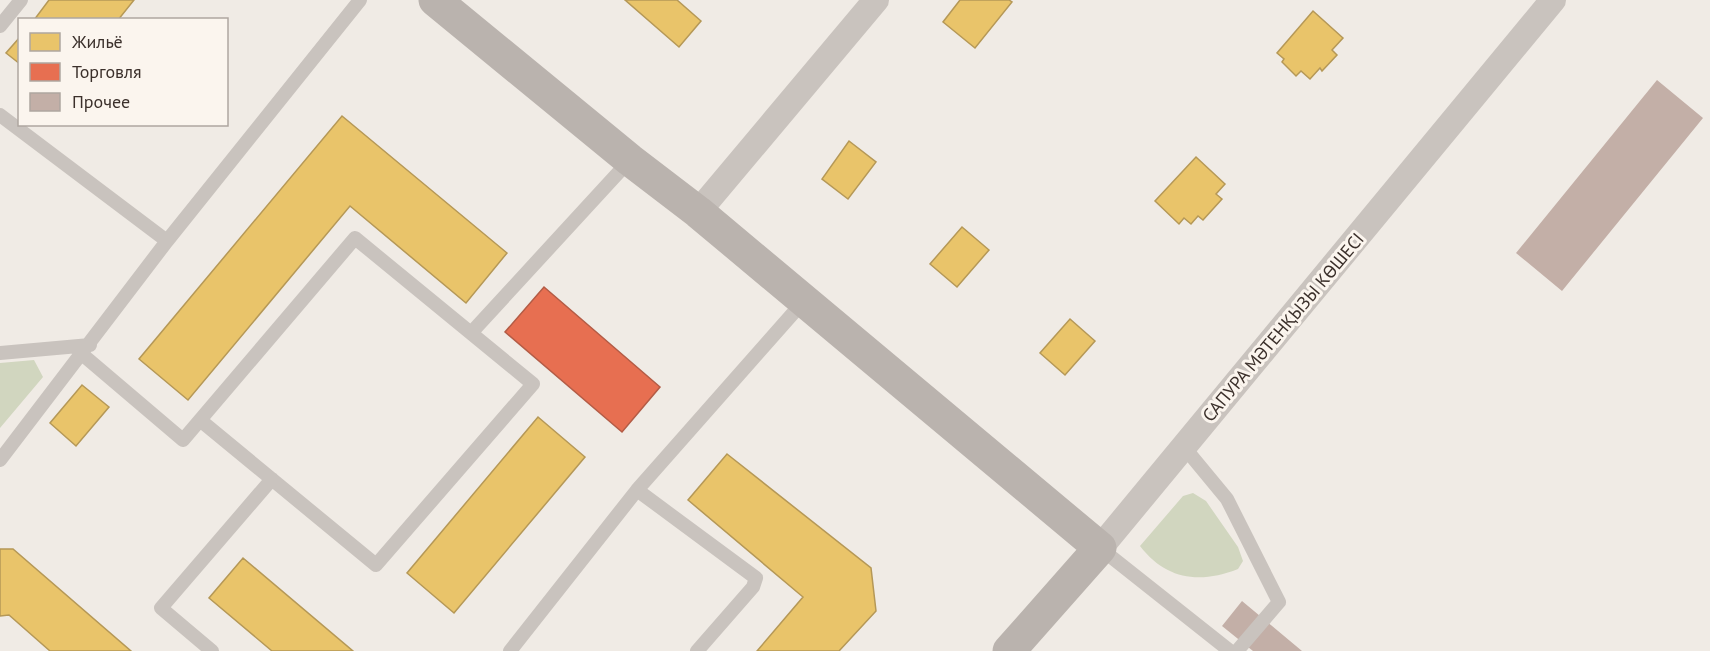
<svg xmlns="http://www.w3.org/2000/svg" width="1710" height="651" font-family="'PT Sans',sans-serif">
<rect width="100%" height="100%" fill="#f0ebe5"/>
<path fill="#d1d6bf" d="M34 360 43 377 0 428V363Z
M1193 493 1206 501 1238 547 1243 561 1238 569C1200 584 1166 580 1140 546L1183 496Z"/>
<path fill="#e9c46a" stroke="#b59857" stroke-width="1.5" d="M49 0H134L118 20H34Z
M625 0H677L701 21 679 47Z
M960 0H1009L1012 2 975 48 943 22Z
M1313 11 1343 38 1332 50 1337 55 1322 71 1320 68 1310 79 1301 71 1296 76 1282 62 1284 59 1277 53Z
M20 37V64L6 53Z
M342 116 507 253 466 303 350 206 188 400 139 359Z
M849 141 876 162 848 199 822 179Z
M1196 157 1225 184 1216 194 1222 199 1203 220 1198 216 1191 224 1184 218 1179 224 1155 201Z
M962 227 989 250 957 287 930 264Z
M1070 319 1095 341 1065 375 1040 353Z
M82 385 109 407 76 446 50 423Z
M538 417 585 457 454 613 407 573Z
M727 454 871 568 876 611 839 651H757L803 597 688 500Z
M0 549H13L131 651H50L9 615 0 616Z
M243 558 353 651H272L209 598Z"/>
<path fill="#e76f51" stroke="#b35c46" stroke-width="1.5" d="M544 287 660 387 622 432 505 332Z"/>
<path fill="#c3afa7" d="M1657 80 1703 118 1562 291 1516 253Z
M1242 601 1302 651H1253L1222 626Z"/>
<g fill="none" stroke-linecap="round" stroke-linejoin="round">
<path stroke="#c9c3be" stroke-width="14" d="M0 26 21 0
M0 115 167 241
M471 333 630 160
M0 353 90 345
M83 355 183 440 355 238 533 384 376 565 200 420
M1184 447 1227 499 1279 602 1237 651
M0 460 167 241 360 0
M637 490 756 578 753 587 697 651
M1100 548 1230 651
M212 651 161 608 272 479
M510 651 637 490 803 302"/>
<path stroke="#c9c3be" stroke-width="26" d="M698 212 876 0
M1100 548 1553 0"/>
<path stroke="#bab3ae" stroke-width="33" d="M435 0 630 160 698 212 1100 548 1009 651"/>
</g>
<g text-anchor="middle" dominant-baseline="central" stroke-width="6" stroke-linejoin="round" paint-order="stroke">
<g font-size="18" fill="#3b302b" stroke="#fbf5ee">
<text transform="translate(1283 327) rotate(-50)">САПУРА МӘТЕНҚЫЗЫ КӨШЕСІ</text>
</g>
</g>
<rect x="18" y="18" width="210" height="108" fill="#fbf5ee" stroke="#aea6a0" stroke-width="1.5"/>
<rect x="30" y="33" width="30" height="18" fill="#e9c46a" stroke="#aea6a0" stroke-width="1.5"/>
<text x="72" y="48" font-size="18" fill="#3b302b">Жильё</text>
<rect x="30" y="63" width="30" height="18" fill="#e76f51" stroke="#aea6a0" stroke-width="1.5"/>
<text x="72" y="78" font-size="18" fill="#3b302b">Торговля</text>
<rect x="30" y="93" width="30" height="18" fill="#c3afa7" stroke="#aea6a0" stroke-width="1.5"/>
<text x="72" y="108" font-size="18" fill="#3b302b">Прочее</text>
</svg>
